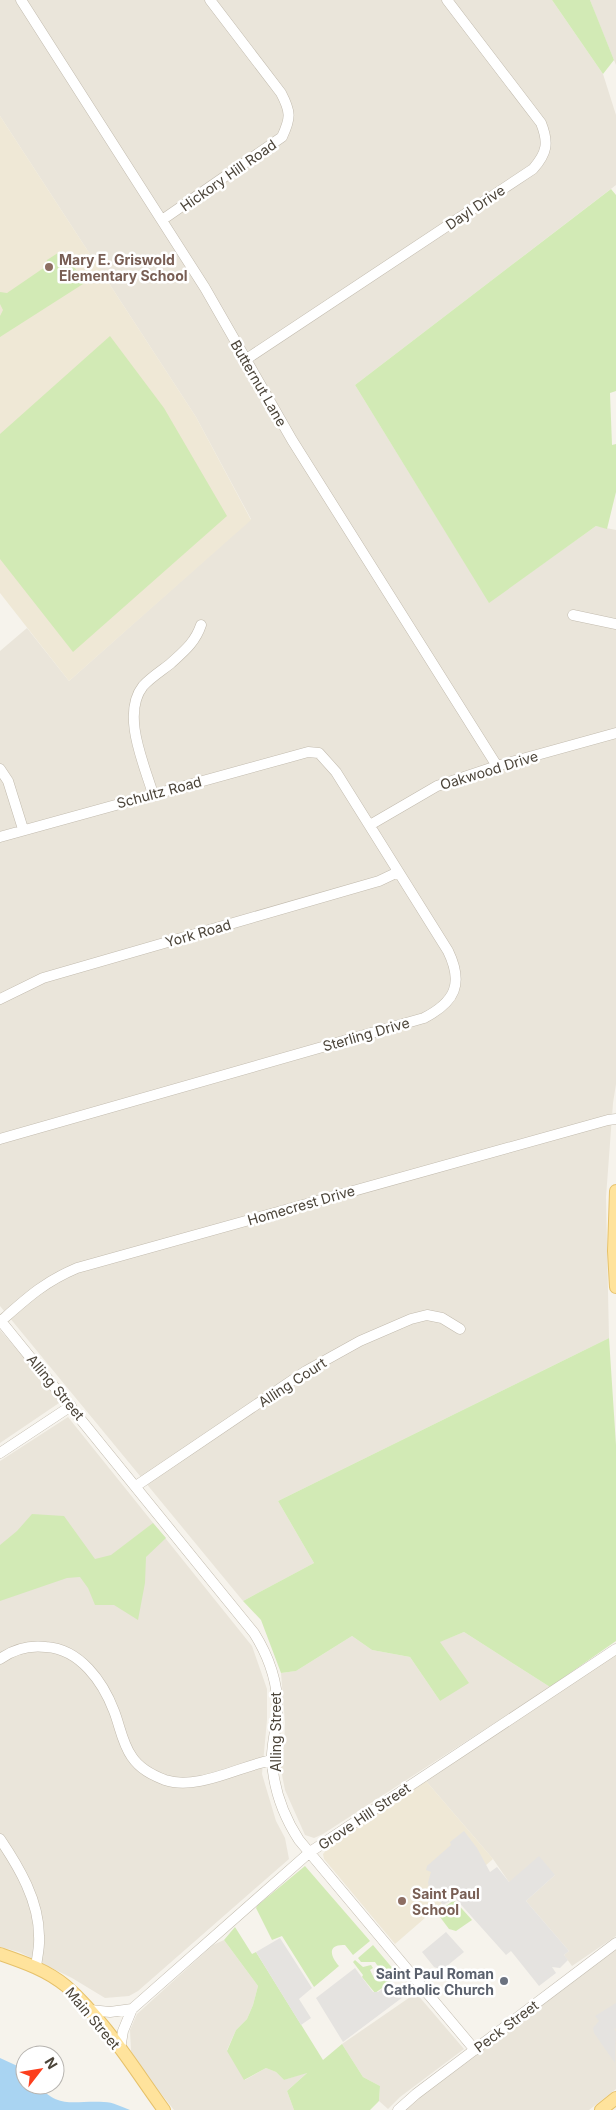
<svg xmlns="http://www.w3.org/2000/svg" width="616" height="2110" font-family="Inter,sans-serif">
<rect width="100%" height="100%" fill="#f6f3ec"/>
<path fill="#eae5da" d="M0 0H552L603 74 616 115V185L355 385 489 602 596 526 616 530V1084L613 1103 606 1197 609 1338 278 1501 314 1563 243 1601 0 1306V651L27 628 69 681 251 519 196 417 0 116Z
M590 0H616V65L596 16Z
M0 1330 62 1401 0 1443Z
M68 1417 252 1646 267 1689V1720L262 1774 276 1821 285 1838 289 1859 138 1991 129 1996 105 1998 72 1978 19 1952 0 1947V1461Z
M464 1632 550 1687 323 1834 314 1838 305 1835 285 1790 280 1765 284 1746 285 1723 281 1673 296 1671 352 1636 372 1650 410 1657 440 1701 439 1642Z
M616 1653V1936L572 1966 564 1955 569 1951 526 1901 555 1875 509 1882 493 1859 426 1781Z
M224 1940 258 1986 253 2005 247 2019 236 2030 227 2050 245 2080 266 2068 276 2072 284 2080 308 2072 287 2091 294 2110H174L146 2075 131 2051 130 2030 137 2014 213 1945Z
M616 1950V2089L589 2110H403Z
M416 1993 464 2049 400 2097 388 2109 379 2101 380 2086 363 2077 342 2044Z"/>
<path fill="#efe8d6" d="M0 116 196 417 251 520 69 681 0 593Z
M426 1781 493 1859 395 1944 324 1859 323 1854 329 1847Z"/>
<path fill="#d2eab5" d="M552 0H590L614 60 603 74Z
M611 189 616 195V391L610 393 612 445 616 444V492L607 529 596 526 489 603 355 385Z
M61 251 82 277 83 284 0 337V316L3 310 0 304V292L7 293 45 267 47 260Z
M110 336 164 408 227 516 73 652 0 559V434Z
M609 1338 616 1445V1641L550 1687 464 1632 440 1642 469 1683 440 1701 410 1657 372 1650 352 1636 296 1671 281 1673 261 1620 243 1601 314 1563 278 1501Z
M32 1514 64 1516 95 1559 111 1555 153 1523 166 1538 146 1557 145 1583 138 1620 114 1605H95L88 1588 80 1577 67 1578 0 1601V1545L17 1531Z
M305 1866 370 1941 353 1955 345 1945C327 1944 330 1956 339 1966L314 1987 282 1936 272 1940 256 1908 258 1905Z
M454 1900 472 1920 456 1931 449 1929 437 1913Z
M235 1927 252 1954 256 1952 323 2060 342 2044 363 2077 380 2086 379 2101 370 2110H294L287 2091 307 2073 284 2080 276 2072 266 2068 244 2080 227 2051 236 2030 247 2019 253 2005 258 1986 224 1940Z
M373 1945 399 1976 375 1993 362 1977 363 1975 353 1962 355 1960 363 1967 371 1965 373 1968 370 1970 375 1980 383 1977V1969L377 1965 375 1962H361L358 1958Z"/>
<path fill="#e5e3e0" d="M464 1831 477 1848 490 1872 497 1867 509 1882 539 1856 555 1875 526 1901 569 1951 564 1955 568 1960 560 1968 552 1967 556 1973 539 1986 511 1951 506 1955 455 1898 443 1905 429 1888 428 1882 431 1872 426 1870 427 1866 451 1845 450 1842Z
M446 1932 464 1952 442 1970 434 1967 422 1952Z
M280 1938 312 1988 299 1999 311 2018 301 2025 256 1952Z
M355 1968 373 1992H378L392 1982 403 1997 343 2042 316 1998Z
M616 2003V2028L614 2029 616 2032 615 2063 594 2033 593 2028 599 2021 595 2016Z"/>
<path fill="#a9d4f2" d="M0 2058 24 2069 25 2085H38C59 2110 75 2100 104 2102 113 2102 122 2107 130 2110H0Z"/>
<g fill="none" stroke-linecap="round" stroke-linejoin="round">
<g stroke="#c2bbae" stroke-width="11">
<path id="minor" d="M21 0 205 288 292 440 497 766
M162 220 282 137C291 118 291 112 281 93L210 0
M245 360 533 169C547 153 549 143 541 123L447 0
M573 615 616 624
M0 769 8 781 23 829
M153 794C144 764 121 714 143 686 150 678 161 671 170 664 183 652 195 643 201 625
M370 825 437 786 497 766 616 733
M0 837 308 752 319 753 336 772 448 951C464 984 455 1002 424 1018L0 1139
M0 999 43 978 379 881 398 872
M0 1320 254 1633C271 1660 280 1689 277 1720 275 1733 271 1748 272 1762 274 1790 284 1817 299 1840L475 2050
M1 1321C27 1298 44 1282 77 1268L608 1120 616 1119
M0 1453 71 1406
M136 1486 306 1371 360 1341 411 1319 427 1315 442 1318 460 1329
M0 1659C14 1649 29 1645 46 1647 80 1649 103 1682 114 1711 120 1726 122 1743 132 1757 140 1769 152 1775 165 1780 197 1791 240 1766 272 1760
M0 1839C19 1867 39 1901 39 1936 40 1946 37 1957 36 1967
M90 2010 110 2012 132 2009 310 1852 616 1649
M120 2049 123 2031 132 2009
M398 2110 416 2094 616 1943"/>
</g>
<g stroke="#e6c16a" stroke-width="14">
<path id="major" d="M616 1191 614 1251 616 1287
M0 1954C23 1962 47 1970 66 1986 103 2018 135 2070 164 2110
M601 2110 616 2098"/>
</g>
<use href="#minor" stroke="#fff" stroke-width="10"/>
<use href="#major" stroke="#ffe39c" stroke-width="12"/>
</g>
<g fill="#8d6e63" stroke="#fff" stroke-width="2">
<circle cx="49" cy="267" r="5"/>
<circle cx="402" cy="1901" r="5"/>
</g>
<circle fill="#6b7280" stroke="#fff" stroke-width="2" cx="504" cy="1981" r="5"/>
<g text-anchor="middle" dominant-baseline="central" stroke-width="5" stroke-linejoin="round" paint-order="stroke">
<g font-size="14" fill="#4b4439" stroke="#fff">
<text transform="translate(228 175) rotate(-35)">Hickory Hill Road</text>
<text transform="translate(475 207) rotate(-34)">Dayl Drive</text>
<text transform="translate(259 383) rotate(60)">Butternut Lane</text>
<text transform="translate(489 770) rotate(-17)">Oakwood Drive</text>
<text transform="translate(159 792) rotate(-15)">Schultz Road</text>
<text transform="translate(198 933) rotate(-16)">York Road</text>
<text transform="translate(366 1034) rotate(-16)">Sterling Drive</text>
<text transform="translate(301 1205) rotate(-16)">Homecrest Drive</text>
<text transform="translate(292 1382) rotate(-33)">Alling Court</text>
<text transform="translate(56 1387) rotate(50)">Alling Street</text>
<text transform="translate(275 1732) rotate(-90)">Alling Street</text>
<text transform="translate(364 1816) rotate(-34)">Grove Hill Street</text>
<text transform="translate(93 2018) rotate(50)">Main Street</text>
<text transform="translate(506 2026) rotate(-37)">Peck Street</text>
</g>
<g font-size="14" font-weight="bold" fill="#785e54" stroke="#fff" text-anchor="start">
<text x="59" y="259">Mary E. Griswold<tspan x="59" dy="16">Elementary School</tspan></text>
<text x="412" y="1893">Saint Paul<tspan x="412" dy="16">School</tspan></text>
</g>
<g font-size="14" font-weight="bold" fill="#5b616d" stroke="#fff" text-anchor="end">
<text x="494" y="1973">Saint Paul Roman<tspan x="494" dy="16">Catholic Church</tspan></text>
</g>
</g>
<g transform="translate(40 2070) rotate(59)"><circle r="24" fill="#ffffff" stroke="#b7b4b0"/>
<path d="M0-4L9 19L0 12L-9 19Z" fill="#fc3f1d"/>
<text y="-8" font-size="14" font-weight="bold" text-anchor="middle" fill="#4b4439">N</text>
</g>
</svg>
